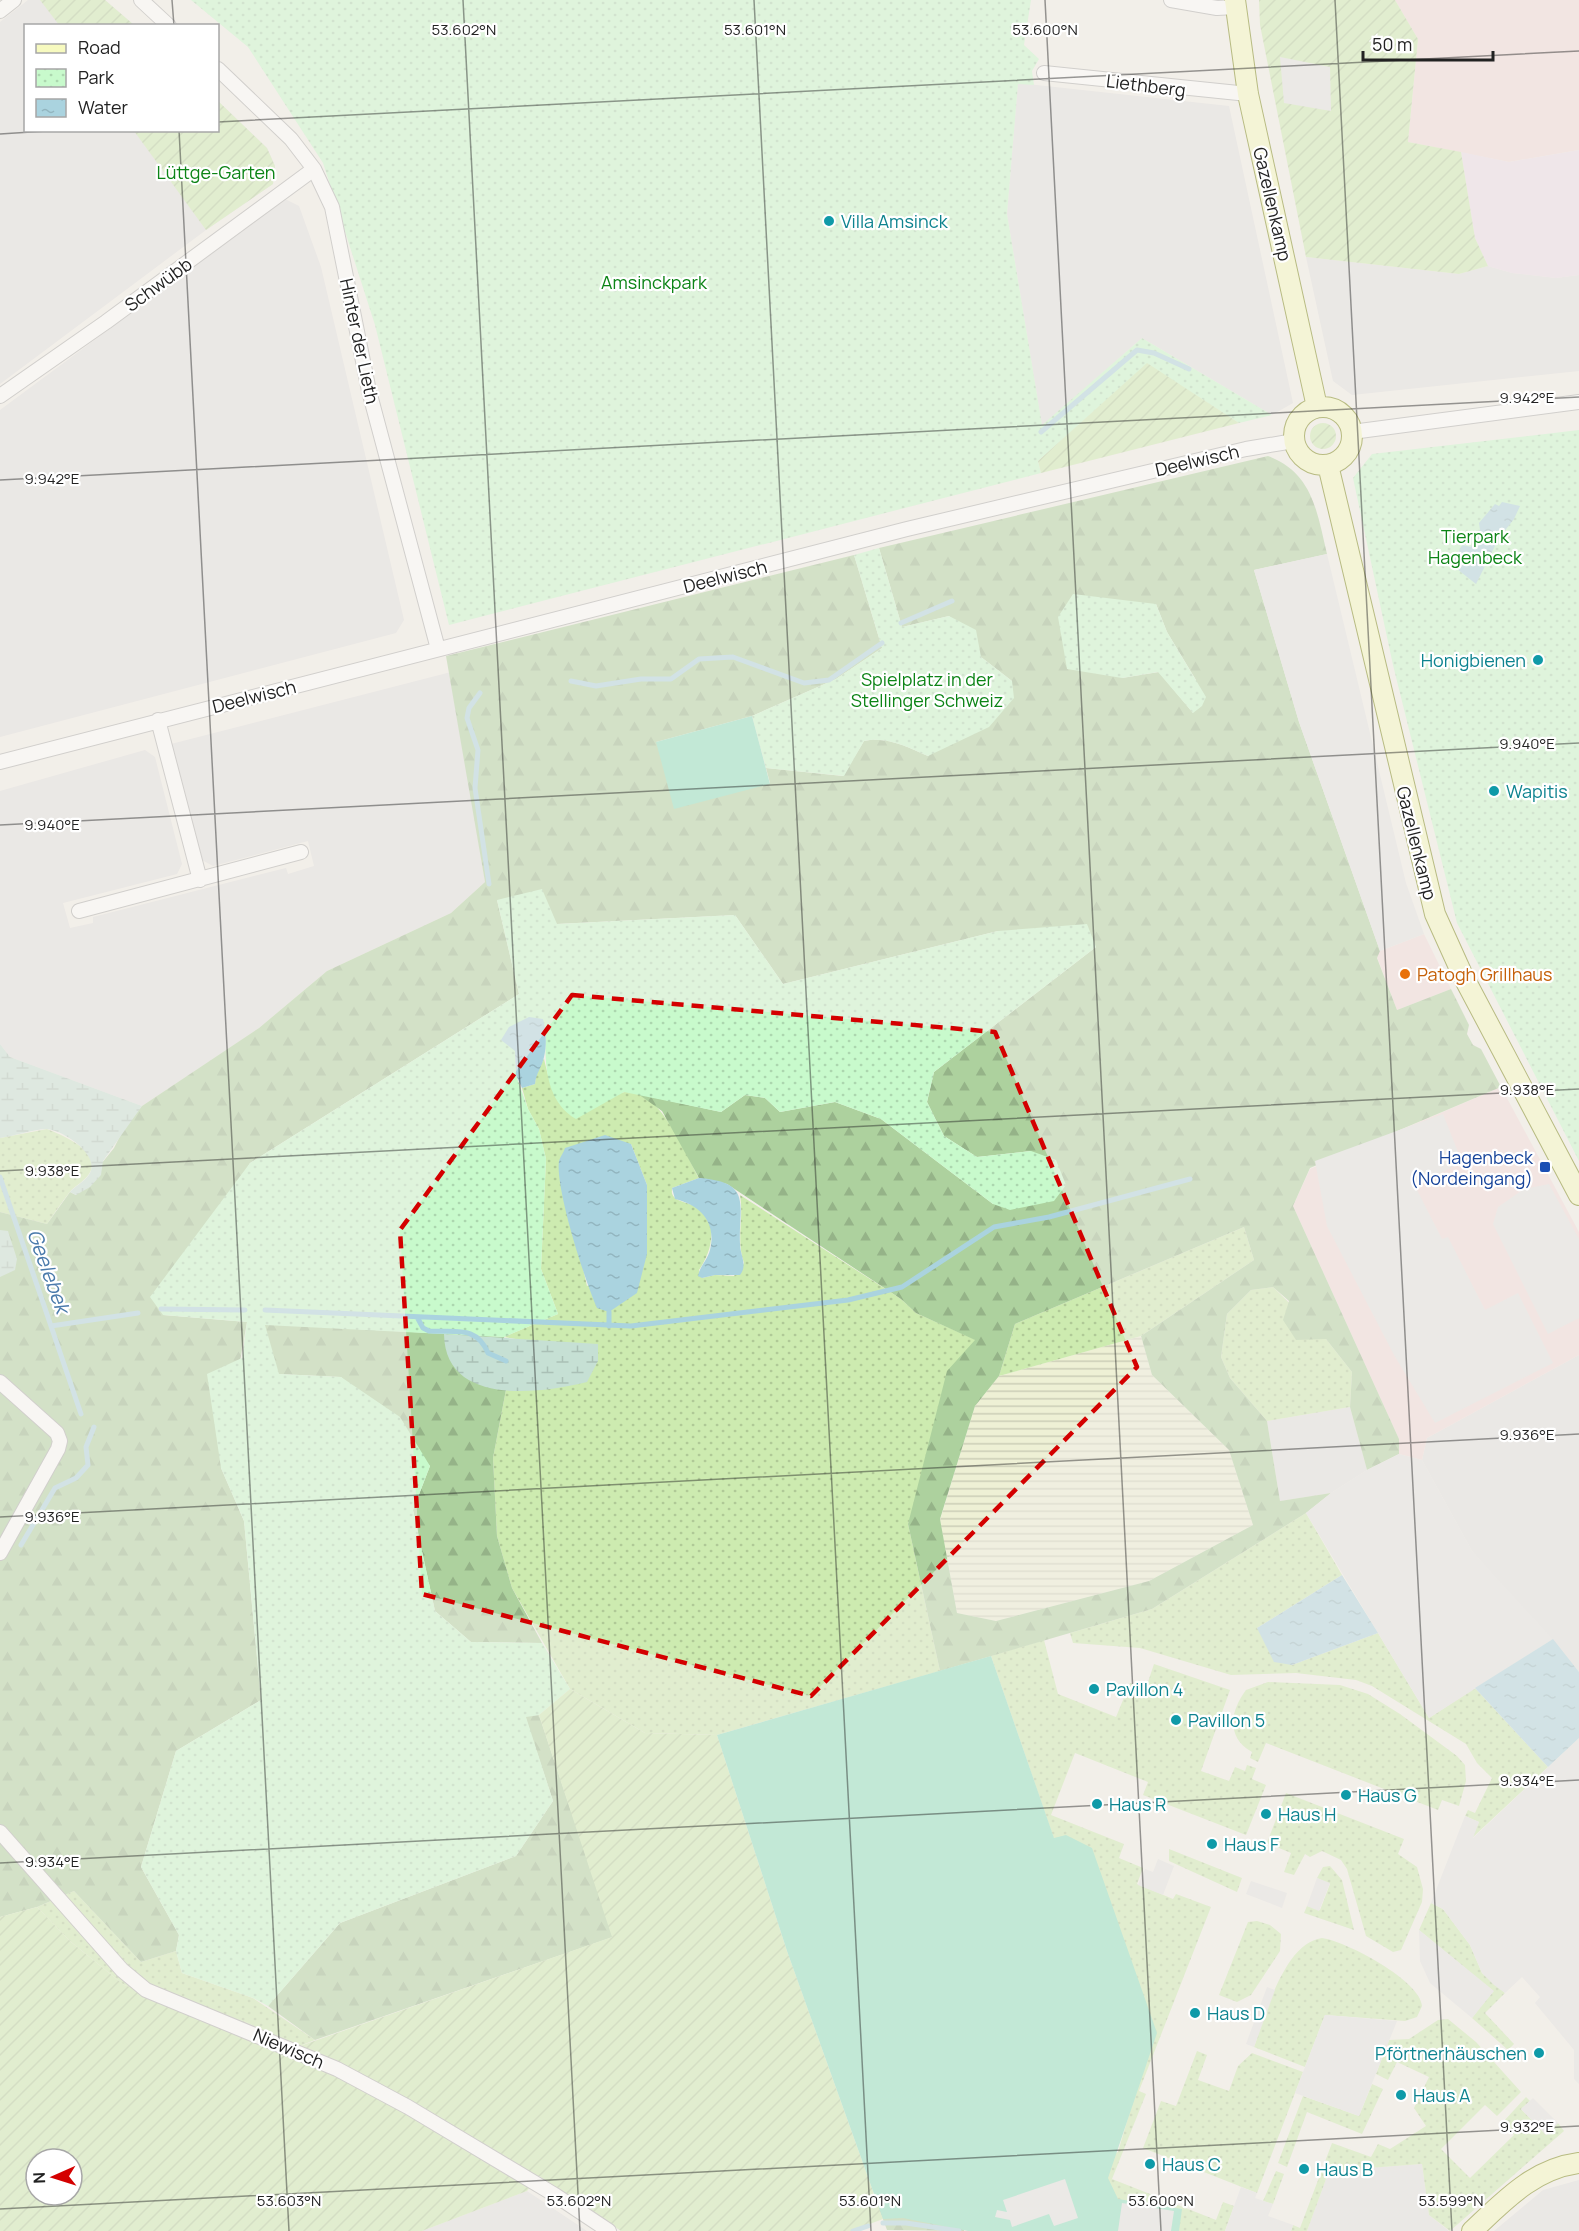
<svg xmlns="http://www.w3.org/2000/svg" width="1579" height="2231" font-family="Manrope,sans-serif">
<defs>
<pattern id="farmland-rules" width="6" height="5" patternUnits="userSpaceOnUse" patternTransform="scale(1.5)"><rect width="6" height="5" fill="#eef0d5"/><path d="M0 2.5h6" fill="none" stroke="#ccceb7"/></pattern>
<pattern id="grass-dots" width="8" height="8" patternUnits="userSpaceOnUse" patternTransform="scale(1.5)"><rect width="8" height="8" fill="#cdebb0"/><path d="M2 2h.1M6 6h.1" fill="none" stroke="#b0c997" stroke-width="1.8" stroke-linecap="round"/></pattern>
<pattern id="forest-firs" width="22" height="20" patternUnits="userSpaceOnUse" patternTransform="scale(1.5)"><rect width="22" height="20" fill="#add19e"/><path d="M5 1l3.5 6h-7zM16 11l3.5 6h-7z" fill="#95b388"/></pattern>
<pattern id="wetland-marsh" width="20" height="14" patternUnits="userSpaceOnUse" patternTransform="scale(1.5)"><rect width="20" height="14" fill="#c6e0d4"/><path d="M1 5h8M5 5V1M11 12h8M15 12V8" fill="none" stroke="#aac0b6"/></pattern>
<pattern id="park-dots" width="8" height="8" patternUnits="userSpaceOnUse" patternTransform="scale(1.5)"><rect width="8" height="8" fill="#c8facc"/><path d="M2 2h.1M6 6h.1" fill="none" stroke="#acd6af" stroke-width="1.8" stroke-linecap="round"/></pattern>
<pattern id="garden-furrows" width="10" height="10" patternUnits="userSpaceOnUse" patternTransform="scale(1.5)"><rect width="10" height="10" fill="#cdebb0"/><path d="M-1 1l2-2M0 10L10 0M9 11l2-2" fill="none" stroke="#b0c997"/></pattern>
<pattern id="water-ripples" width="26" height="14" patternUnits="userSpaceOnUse" patternTransform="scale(1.5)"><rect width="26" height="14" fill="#aad3df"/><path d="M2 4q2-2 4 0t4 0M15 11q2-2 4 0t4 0" fill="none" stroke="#92b5bf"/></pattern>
</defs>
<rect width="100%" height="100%" fill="#f2efe9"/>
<path fill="#e0dfdf" d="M28 0H105L134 25 26 26V130H218V101L267 148 275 166 273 184 206 230 0 384V22Z
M1018 83 1229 106 1293 403 1272 415 1142 338 1042 426 1007 214Z
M285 199 299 206 321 267 404 620 396 633 0 737V410Z
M1306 257 1459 274 1488 266 1512 273 1556 278 1579 275V371L1352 395 1333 381Z
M451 672 485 882 451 913 327 971 259 1028 142 1106 10 1057 0 1044V791L145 750 155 757 182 864 177 874 63 903 70 928 93 923V917L286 868 288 874 314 866 308 841 213 866 202 860 171 744Z
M1579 1355V1672L1472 1551 1422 1460 1427 1438Z
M1350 1407 1367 1470 1331 1493 1280 1501 1267 1421Z
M1422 2164 1429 2215 1449 2231H1307L1329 2171Z
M1579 2180V2231H1494L1543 2190Z
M527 2191 587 2231H422Z"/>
<path fill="#f2dad9" d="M1395 0H1579V150L1509 162 1408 142 1418 39Z
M1424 934 1451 989 1397 1010 1377 957 1380 951Z
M1501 1087 1579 1232V1355L1427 1438 1422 1460 1399 1454V1439L1293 1206 1310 1169Z"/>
<path fill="#ebdbe8" d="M1579 150V275L1556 278 1512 273 1488 266 1475 238 1461 152 1509 162Z"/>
<path fill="url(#farmland-rules)" d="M1141 1336 1152 1375 1229 1450 1253 1525 1149 1581 996 1621 957 1613 940 1520 975 1406 999 1376Z"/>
<path fill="url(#grass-dots)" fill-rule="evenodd" d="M544 1059C550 1083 554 1106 576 1118 588 1112 613 1094 625 1092 659 1086 686 1155 699 1178L672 1188C672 1192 671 1193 674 1197 679 1203 693 1203 700 1209 719 1225 711 1253 699 1270L702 1278 715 1275 734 1276 744 1263C736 1241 744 1218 740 1195L901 1299 916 1313 976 1340 908 1524 940 1671 717 1735 645 1733 570 1689 512 1588 497 1536 493 1458 512 1358 522 1340 504 1337 558 1314 541 1269 546 1159 539 1129 528 1109 522 1088 535 1084 536 1072ZM631 1144 647 1185V1254L587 1286 581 1259Z
M47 1129C62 1135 104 1152 89 1174 84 1182 74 1186 69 1193 61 1203 54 1214 47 1224L0 1212V1138Z
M1244 1227 1254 1260 1141 1336 999 1376 1015 1324Z
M1273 1287 1326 1339 1352 1372 1350 1407 1267 1421 1230 1378 1221 1357 1227 1314 1251 1290Z
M1306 1513 1342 1575 1257 1628 1292 1665 1378 1633 1429 1718 1475 1688 1548 1767 1471 1839 1479 1822 1465 1816 1468 1810 1475 1813 1492 1778 1477 1763 1466 1744 1372 1686 1356 1680 1296 1673 1231 1675 1140 1648 1073 1643 1070 1633 1152 1609Z
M1044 1640 1058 1694 1116 1717 1130 1683 1146 1688 1154 1664 1230 1690 1201 1771 1229 1781 1235 1767 1245 1771 1247 1765 1256 1768 1252 1779 1266 1785 1246 1835 1143 1795 1148 1782 1075 1753 1051 1815 1124 1844 1119 1858 1143 1868 1137 1884 1173 1899 1176 1894 1211 1907 1139 2091 1146 2094 1112 2179 1216 2220 1223 2202 1234 2206 1225 2231H1171L1120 2216 1090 2167 1118 2152 1136 2091 1054 1839 991 1656Z
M1268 1682 1340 1685 1368 1694 1400 1714 1457 1756 1465 1765 1466 1781 1459 1806 1442 1800 1438 1810 1266 1743 1258 1762 1250 1758 1252 1752C1226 1738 1230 1711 1246 1690Z
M1286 1793 1404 1839 1398 1854 1417 1867 1423 1889 1422 1902 1401 1950 1393 1952 1366 1936 1347 1869 1341 1860 1322 1851 1310 1857 1305 1854 1294 1875 1284 1872 1291 1853 1267 1843Z
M1169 1849 1242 1878 1237 1892 1169 1861Z
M1330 1866 1342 1880 1354 1930 1304 1913 1307 1906 1320 1910 1330 1884 1317 1878 1323 1867Z
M74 1891 141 1962 176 1951 182 1973 253 1998 315 2040 297 2047 246 2022 124 1985 71 1942 37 1907Z
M1431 1903 1443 1909 1470 1945 1482 1973 1505 1993 1485 2013 1514 2044 1508 2050 1472 2018 1493 1991 1419 1930Z
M1257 1921 1270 1925 1281 1934 1280 1951 1251 1995 1237 2002 1219 1995 1248 1922Z
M1322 1938C1346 1941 1421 1981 1422 2006L1417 2017 1405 2021 1325 2015 1305 2067 1254 2047C1265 2016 1284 1943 1322 1938Z
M1448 2019 1476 2042 1521 2092 1497 2116 1485 2105 1441 2149 1470 2178 1514 2135 1503 2122 1526 2097 1530 2101 1521 2109 1546 2135 1558 2123 1564 2131 1450 2231 1429 2215 1422 2164 1329 2171 1307 2231H1291L1293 2225 1300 2228 1332 2143 1371 2157 1378 2144 1390 2149 1426 2126 1414 2108 1429 2077 1397 2062 1388 2080 1376 2074 1384 2053 1399 2059 1402 2051 1387 2045 1389 2040 1409 2039 1438 2020Z
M1197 2051 1207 2055 1198 2080 1229 2091 1238 2066 1252 2053 1303 2072 1257 2193 1143 2148 1161 2101 1176 2106Z
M1372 2084 1383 2089 1362 2134 1307 2112 1287 2167 1278 2163 1303 2096 1359 2116Z
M1276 2171 1284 2174 1273 2204 1263 2201Z"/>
<path fill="url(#forest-firs)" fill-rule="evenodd" d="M1268 456C1313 473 1317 512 1327 554L1254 570 1299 722 1380 951 1377 958 1397 1010 1451 989 1469 1025 1467 1034 1473 1045 1481 1049 1501 1087 1310 1168 1293 1206 1399 1439V1454L1367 1470 1350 1407 1352 1372 1326 1339 1296 1340 1283 1320 1289 1301 1273 1287 1251 1290 1227 1314 1221 1357 1230 1378 1267 1421 1280 1501 1331 1493 1306 1513 1152 1609 940 1671 908 1524 947 1371 975 1340 916 1313 901 1299 727 1184 699 1178 662 1111 638 1094 721 1112 745 1095 765 1098 780 1112 835 1102 881 1119 993 1204 1031 1151 977 1157 944 1136 927 1102 934 1072 1096 947 998 931 783 984 735 915 557 924 497 900 519 994 250 1163 163 1315 247 1322 221 1468 244 1521 261 1700 176 1751 141 1867 179 1935 176 1951 141 1962 74 1891 37 1907 0 1917V1212L47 1224 70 1192 76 1195 114 1148 125 1126 142 1106 259 1028 327 971 451 913 485 882 446 656 854 555 882 648 836 679 752 716 656 742 770 783 766 768 843 776 864 741C887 736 907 747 928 756L1012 681 981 657 949 616 902 627 879 548ZM1156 604 1167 632 1196 680 1193 713 1159 672 1122 678ZM1244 1227 1254 1260 1141 1336 1152 1375 1229 1450 1253 1525 1149 1581 996 1621 957 1613 940 1519 975 1406 999 1376 1015 1324Z
M264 1324 504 1337 512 1358 493 1458 497 1536 512 1588 542 1643 471 1642 435 1611 413 1510 430 1466 341 1377 278 1374Z
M539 1715 613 1937 315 2040 268 2006 340 1923 516 1856 553 1801 525 1716Z
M904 2205 964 2217V2231L887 2230 878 2206Z"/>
<path fill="url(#wetland-marsh)" d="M0 1044 10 1057 142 1106 103 1161 101 1175 90 1187 76 1195 70 1192C75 1186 87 1180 90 1173 100 1154 61 1129 46 1129 31 1130 14 1136 0 1138Z
M0 1230 8 1231 17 1259 15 1270 0 1277Z
M444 1334 598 1344V1361L587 1382C539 1394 445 1406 444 1334Z"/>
<path fill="url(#park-dots)" d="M191 0H1031L1024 45 1039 59 1032 71 1034 85 1018 84 1007 214 1042 425 1142 338 1272 415 1239 423 1147 364 1038 461 1041 473 449 625 375 325 323 163 248 47Z
M1579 430V1161L1457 923 1393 665 1353 478 1372 454Z
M879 548 902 627 949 616 976 630 981 657 1012 681 1014 698 989 727 928 756C907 747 887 736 864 741L844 776 766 768 752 716 836 679 882 648 854 555Z
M1073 594 1156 604 1167 632 1206 697 1202 706 1193 713 1158 672 1122 678 1067 669 1058 617Z
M542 889 557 924 735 915 783 984 998 931 1087 924 1096 947 934 1072 927 1102 944 1136 977 1157 1031 1151 1056 1160 1066 1185 1054 1201 1010 1210 993 1204 881 1119 835 1102 780 1112 765 1098 745 1095 721 1112 624 1092 576 1119C547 1103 544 1065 546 1035L515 1051 516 1075 528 1109 539 1129 546 1159 541 1269 558 1314 504 1337 265 1325 279 1374 341 1377 400 1417 430 1466 413 1510 435 1611 471 1642 542 1643 570 1689 539 1715 526 1717 553 1801 516 1856 340 1923 268 2006 253 1998 182 1973 176 1951 179 1935 141 1867 176 1751 261 1700 244 1521 221 1468 207 1374 242 1358 247 1322 163 1315 150 1297 250 1163 519 994 497 900Z"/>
<path fill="url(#garden-furrows)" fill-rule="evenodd" d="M40 0H105L134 25H59Z
M1259 0H1395L1418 39 1408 142 1461 152 1475 238 1488 266 1459 274 1306 257 1260 25Z
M218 101 267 148 275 166 273 184 206 230 134 131 218 130Z
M1147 363 1239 423 1041 473 1038 461Z
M1310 436a13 13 0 1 1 26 0a13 13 0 1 1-26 0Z
M570 1689 645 1733 717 1735 787 1951 883 2219 851 2231H621L539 2176 527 2191 422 2231H0V1917L37 1907 71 1942 124 1985 246 2022 297 2047 612 1937 539 1715ZM36 2159H72V2195H36Z"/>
<path fill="#88e0be" d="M752 716 770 784 674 809 656 742Z
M991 1656 1054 1838 1066 1835 1092 1848 1157 2033 1108 2178 1118 2199 1182 2209 1179 2231H968L903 2218 883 2219 787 1951 717 1735Z"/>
<path fill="#e2e2e2" d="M1280 57 1330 67 1331 111 1284 103Z
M1327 554 1406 883 1424 934 1380 951 1299 722 1254 570Z
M1443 1114 1462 1162 1415 1186 1442 1239 1448 1237 1485 1310 1518 1293 1553 1363 1435 1423 1394 1355 1327 1226 1315 1161Z
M1549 1184 1579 1239V1318L1548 1334 1493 1224 1498 1207 1524 1189Z
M1399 1454 1422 1460 1472 1551 1553 1639 1429 1718 1306 1513 1331 1493 1367 1470Z
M1579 1738V2084L1574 2079V2050L1535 2003 1540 1997 1522 1977 1505 1993 1494 1985 1482 1973 1470 1945 1443 1909 1431 1903 1465 1816 1479 1822 1473 1838Z
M1158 1859 1174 1866 1163 1895 1138 1885 1145 1869 1153 1872Z
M1317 1878 1330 1883 1319 1911 1307 1906Z
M1251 1881 1287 1893 1282 1908 1246 1894Z
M1419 1930 1494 1991 1472 2018 1430 1983 1420 1961Z
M1267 1987 1275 1990 1254 2047 1246 2044Z
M1325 2015 1397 2021 1359 2116 1295 2093Z
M1533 2098 1558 2123 1546 2135 1521 2109Z
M1065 2179 1078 2218 1054 2226 1049 2214 1012 2227 1010 2220 995 2217 997 2210 1007 2212 1003 2200Z
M1241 2187 1257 2193 1255 2198 1273 2204 1268 2216 1293 2225 1291 2231H1225Z
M1122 2203 1174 2211 1171 2231H1118Z"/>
<path fill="url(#water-ripples)" d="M1502 502 1520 506 1514 519 1499 538 1476 584 1452 565 1462 545 1471 547 1476 537V532L1480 530 1479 523 1495 504 1499 506Z
M529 1017 543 1019C546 1032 547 1044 544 1057 542 1067 536 1073 535 1084L522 1088 516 1075 515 1051 501 1040 509 1027Z
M605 1135 631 1144 647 1185V1254L637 1293 609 1312 597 1308C585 1281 555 1188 559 1161 560 1157 564 1152 565 1148Z
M699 1178C754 1182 738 1206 740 1244 740 1255 748 1265 740 1275H715L702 1278 698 1276C700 1266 708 1259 710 1250 717 1222 700 1205 675 1199L672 1188Z
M1342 1575 1378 1633 1292 1665 1274 1662 1257 1628Z
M1553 1639 1579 1672V1738L1548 1767 1475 1688Z"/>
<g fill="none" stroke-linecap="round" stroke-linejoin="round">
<path stroke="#aad3df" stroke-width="5" d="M1041 432 1137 350 1154 353 1189 369
M901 623 952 601
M571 681 596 686 641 679H671L699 659 733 657 804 683 829 680 882 643
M480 693 469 708 467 718 478 750 475 788 489 884
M0 1177 51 1326 138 1313
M161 1309 245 1310
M265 1310 631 1326 848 1300 902 1287 994 1227 1049 1217 1190 1179
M609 1312V1326
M417 1317 423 1328 429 1331C456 1333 476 1325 488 1353L506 1361
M51 1326 81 1414
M21 1545 55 1488 76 1478 88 1465 86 1447 94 1427
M883 2223H906L959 2231
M853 2231 868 2226"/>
<g stroke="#a9a9a9" stroke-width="16">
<path id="street" d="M141 0 169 26
M1171 0 1217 8 1235 7
M0 11 14 0
M218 69 291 139 314 169 332 207 369 391 438 649
M1044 73 1248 94
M0 396 106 322 314 169
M1352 432 1579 402
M158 720 200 880
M0 762 907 529 1246 449 1294 441
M79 911 301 852
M0 1382 57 1433 60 1441 58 1449 0 1553
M0 1832 122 1970 146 1990 337 2069 408 2107 555 2195 609 2231"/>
</g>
<g stroke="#707d05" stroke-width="22">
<path id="secondary" d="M1235 0 1248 94 1317 407
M1294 436a29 29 0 1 1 58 0a29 29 0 1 1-58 0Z
M1328 465 1435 914 1463 976 1579 1195
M1472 2231C1504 2201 1533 2169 1579 2163"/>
</g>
<use href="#street" stroke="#fff" stroke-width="14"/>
<use href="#secondary" stroke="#f7fabf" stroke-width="20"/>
</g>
<path d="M0 0H1579V2231H0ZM572 995 995 1032 1137 1367 811 1696 422 1594 400 1230Z" fill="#f2efe9" fill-opacity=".55" fill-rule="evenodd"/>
<path fill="none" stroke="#d40000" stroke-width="4.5" stroke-dasharray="12 8" stroke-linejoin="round" d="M572 995 995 1032 1137 1367 811 1696 422 1594 400 1230Z"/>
<path fill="none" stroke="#222" stroke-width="1.5" stroke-opacity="0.45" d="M172 0 174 26M463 0 580 2231M754 0 871 2231M1045 0 1161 2231M1335 0 1452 2231M218 122 1579 51M179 130 289 2231M0 134 62 130M0 480 1579 397M0 825 1579 743M0 1171 1579 1089M0 1517 1579 1434M0 1863 1579 1780M0 2209 1579 2126"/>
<g fill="#0f9aa8" stroke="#fff" stroke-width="2">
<circle cx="829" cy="221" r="6"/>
<circle cx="1538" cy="660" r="6"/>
<circle cx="1494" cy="791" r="6"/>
<circle cx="1094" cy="1689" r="6"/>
<circle cx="1176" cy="1720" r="6"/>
<circle cx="1346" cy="1795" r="6"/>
<circle cx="1097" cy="1804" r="6"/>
<circle cx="1266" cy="1814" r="6"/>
<circle cx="1212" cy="1844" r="6"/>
<circle cx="1195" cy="2013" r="6"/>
<circle cx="1539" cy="2053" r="6"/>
<circle cx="1401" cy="2095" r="6"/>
<circle cx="1150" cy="2164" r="6"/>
<circle cx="1304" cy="2169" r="6"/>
</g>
<circle fill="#e8710a" stroke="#fff" stroke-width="2" cx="1405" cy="974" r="6"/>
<rect fill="#1a4fb4" stroke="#fff" stroke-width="2" x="1539" y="1161" width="12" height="12" rx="3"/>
<g text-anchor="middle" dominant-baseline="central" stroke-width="4.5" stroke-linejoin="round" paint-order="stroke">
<g font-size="18" fill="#222" stroke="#fff">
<text transform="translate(1146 85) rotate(7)">Liethberg</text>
<text transform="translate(1273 204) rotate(77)">Gazellenkamp</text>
<text transform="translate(158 284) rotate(-36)">Schwübb</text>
<text transform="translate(360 341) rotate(78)">Hinter der Lieth</text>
<text transform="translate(1197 460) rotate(-13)">Deelwisch</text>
<text transform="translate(725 576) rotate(-14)">Deelwisch</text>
<text transform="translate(254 696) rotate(-14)">Deelwisch</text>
<text transform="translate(1417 843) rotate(76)">Gazellenkamp</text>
<text transform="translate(289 2048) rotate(23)">Niewisch</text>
</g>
<g font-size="18" fill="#0c8416" stroke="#fff">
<text x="216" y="172">Lüttge-Garten</text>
<text x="654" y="282">Amsinckpark</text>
<text x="1475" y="536">Tierpark<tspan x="1475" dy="21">Hagenbeck</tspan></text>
<text x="927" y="679">Spielplatz in der<tspan x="927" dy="21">Stellinger Schweiz</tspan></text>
</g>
<g font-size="18" fill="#0d838f" stroke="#fff" text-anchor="start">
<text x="841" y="221">Villa Amsinck</text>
<text x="1526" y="660" text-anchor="end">Honigbienen</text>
<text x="1506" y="791">Wapitis</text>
<text x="1106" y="1689">Pavillon 4</text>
<text x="1188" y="1720">Pavillon 5</text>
<text x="1358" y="1795">Haus G</text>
<text x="1109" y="1804">Haus R</text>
<text x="1278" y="1814">Haus H</text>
<text x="1224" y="1844">Haus F</text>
<text x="1207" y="2013">Haus D</text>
<text x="1527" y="2053" text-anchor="end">Pförtnerhäuschen</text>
<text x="1413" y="2095">Haus A</text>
<text x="1162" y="2164">Haus C</text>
<text x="1316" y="2169">Haus B</text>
</g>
<g font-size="18" fill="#c56008" stroke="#fff" text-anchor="start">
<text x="1417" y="974">Patogh Grillhaus</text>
</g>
<g font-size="18" fill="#164399" stroke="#fff" text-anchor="end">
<text x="1533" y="1157">Hagenbeck<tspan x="1533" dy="21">(Nordeingang)</tspan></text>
</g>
<g font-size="20" font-style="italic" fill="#4a7aab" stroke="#fff">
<text transform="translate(49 1271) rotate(70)">Geelebek</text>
</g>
</g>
<g font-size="15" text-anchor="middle" fill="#222" stroke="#fff" stroke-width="4.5" stroke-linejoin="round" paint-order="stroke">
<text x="464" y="35">53.602°N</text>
<text x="755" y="35">53.601°N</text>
<text x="1045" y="35">53.600°N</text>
<text x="1527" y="403">9.942°E</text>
<text x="52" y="484">9.942°E</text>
<text x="1527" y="749">9.940°E</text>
<text x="52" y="830">9.940°E</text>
<text x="1527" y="1095">9.938°E</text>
<text x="52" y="1176">9.938°E</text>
<text x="1527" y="1440">9.936°E</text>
<text x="52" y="1522">9.936°E</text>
<text x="1527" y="1786">9.934°E</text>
<text x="52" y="1867">9.934°E</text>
<text x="1527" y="2132">9.932°E</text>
<text x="289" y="2206">53.603°N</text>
<text x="579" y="2206">53.602°N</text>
<text x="870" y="2206">53.601°N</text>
<text x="1161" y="2206">53.600°N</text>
<text x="1451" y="2206">53.599°N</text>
</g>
<rect x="24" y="24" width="195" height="108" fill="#ffffff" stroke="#a7a7a7" stroke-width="1.5"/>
<rect x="36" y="44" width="30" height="9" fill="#f7fabf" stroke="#a7a7a7" stroke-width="1.5"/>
<text x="78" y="54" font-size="18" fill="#222222">Road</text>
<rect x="36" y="69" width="30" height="18" fill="url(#park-dots)" stroke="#a7a7a7" stroke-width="1.5"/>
<text x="78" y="84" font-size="18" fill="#222222">Park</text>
<rect x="36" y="99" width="30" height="18" fill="url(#water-ripples)" stroke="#a7a7a7" stroke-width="1.5"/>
<text x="78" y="114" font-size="18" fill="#222222">Water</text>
<g transform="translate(54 2177) rotate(267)"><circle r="28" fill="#ffffff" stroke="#a7a7a7" stroke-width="1.5"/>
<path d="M0-4.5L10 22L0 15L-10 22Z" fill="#d40000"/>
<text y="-9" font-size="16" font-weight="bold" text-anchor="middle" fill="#222222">N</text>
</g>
<path d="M1363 51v9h130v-9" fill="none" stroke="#222222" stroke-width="3"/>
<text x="1372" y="51" font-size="18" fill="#222222" stroke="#ffffff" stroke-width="4.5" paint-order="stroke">50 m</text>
</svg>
